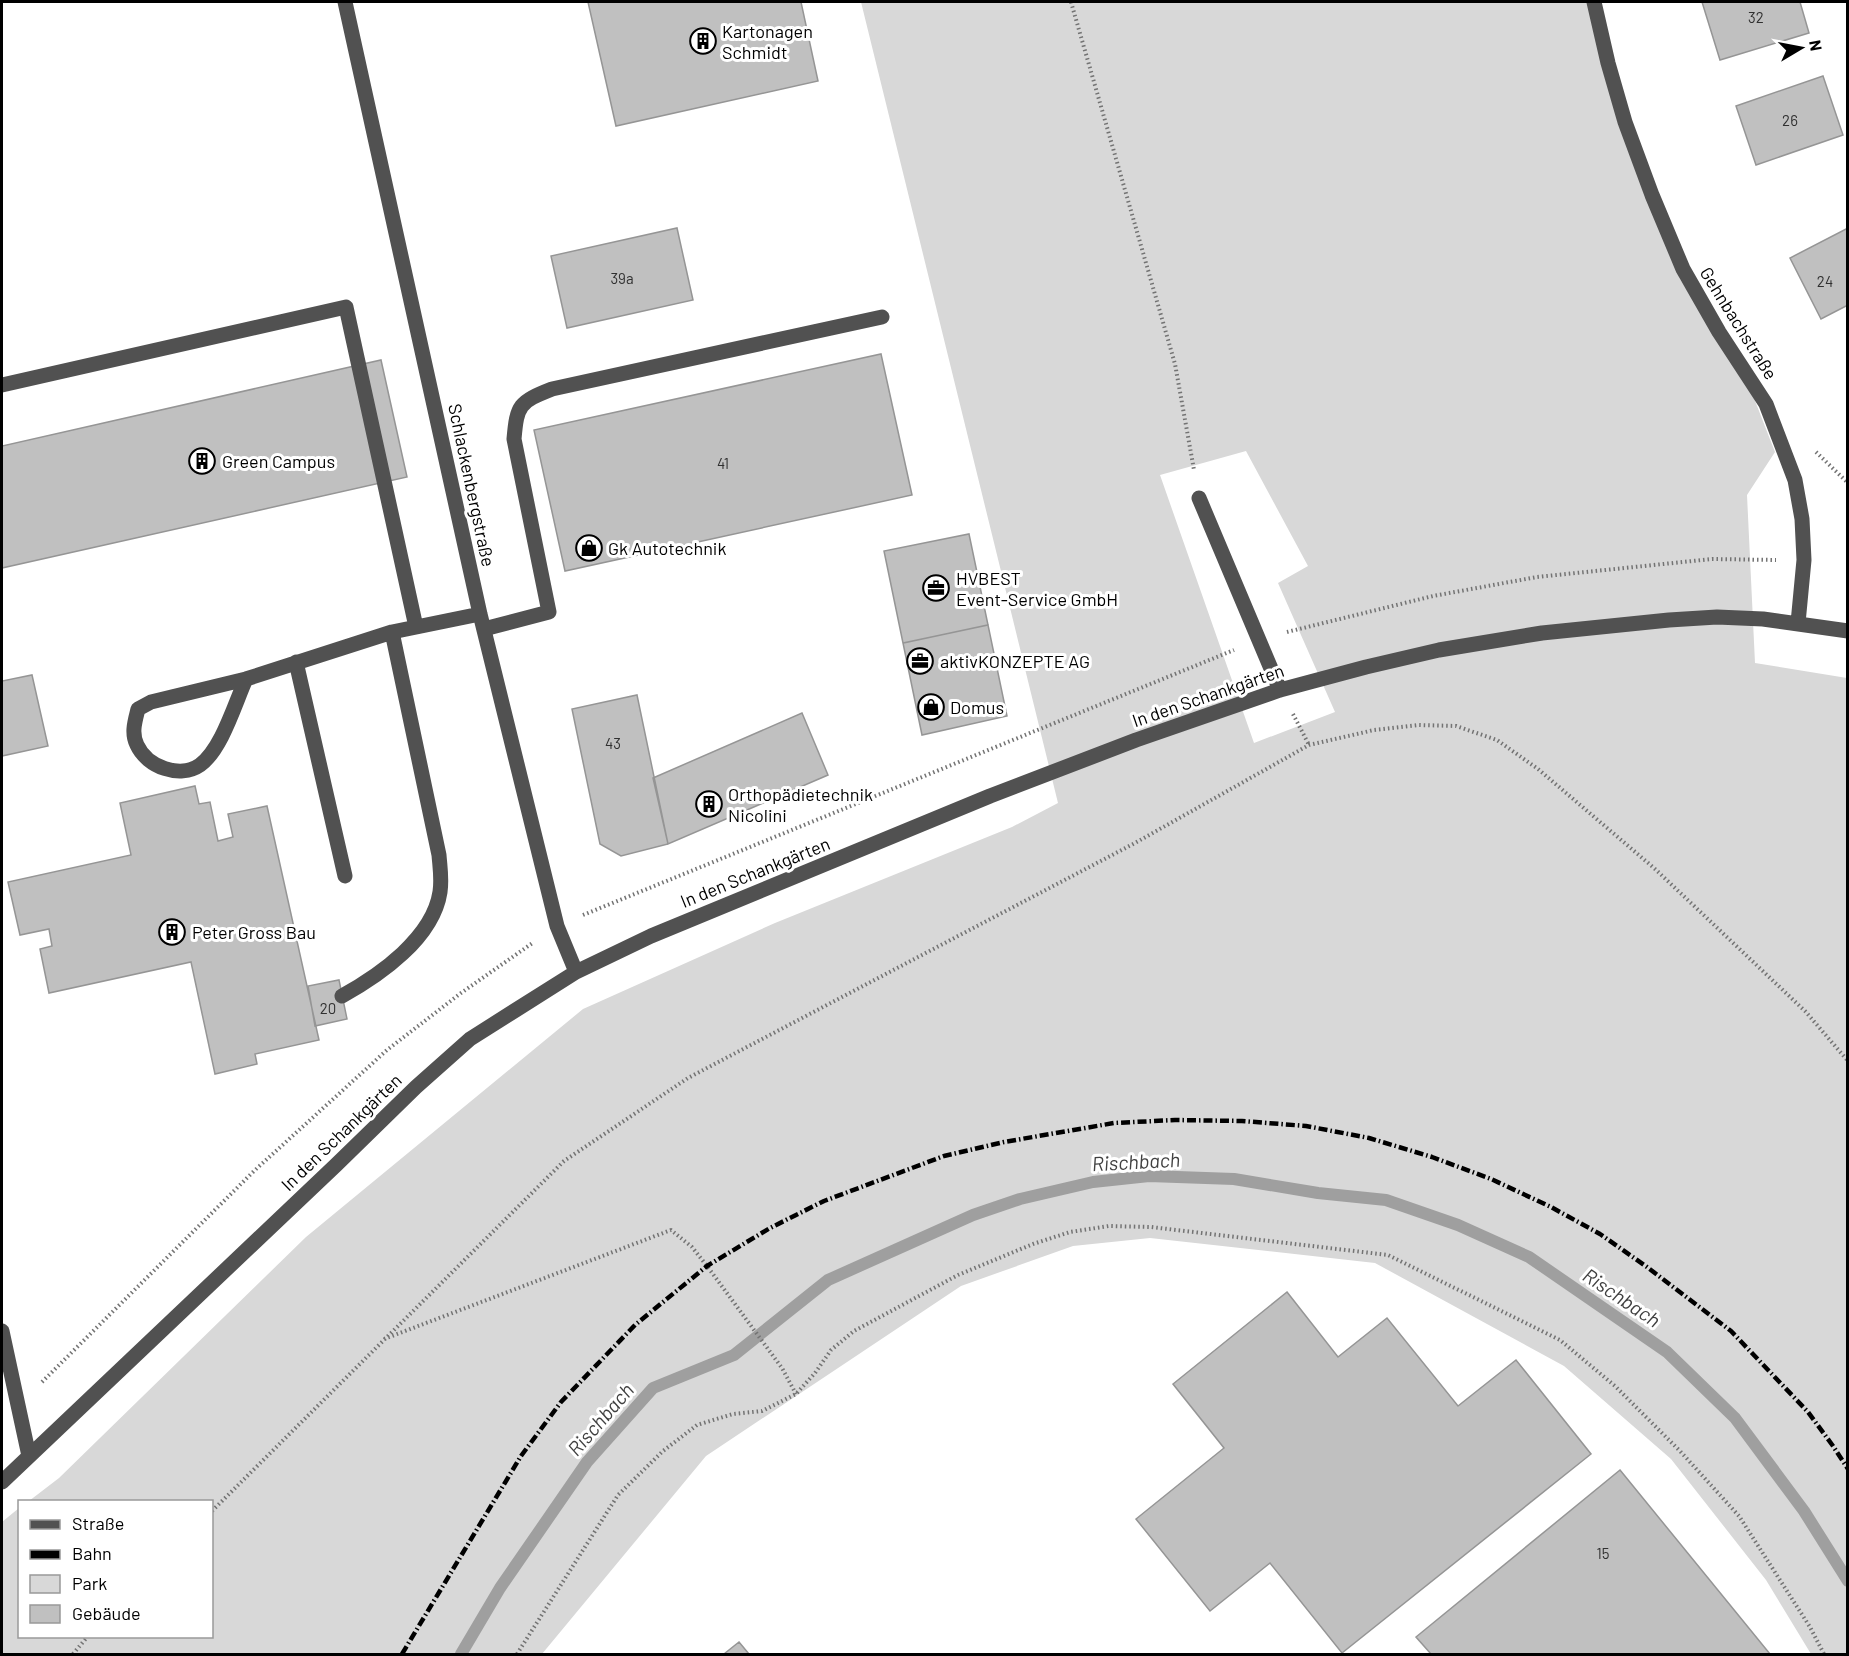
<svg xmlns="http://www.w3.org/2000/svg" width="1849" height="1656" font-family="Barlow,sans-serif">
<rect width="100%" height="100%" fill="#fff"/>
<path fill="#d8d8d8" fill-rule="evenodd" d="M861 2H1587L1619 126 1680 279 1752 393 1775 452 1747 495 1755 663 1847 678V1654H1811L1766 1580 1671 1459 1564 1366 1375 1263 1150 1238 1073 1246 961 1286 706 1456 542 1654H2V1522L19 1508 20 1636H212V1502L29 1501 59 1478 306 1237 583 1009 775 923 1012 827 1058 803ZM1246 451 1308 566 1278 583 1335 712 1254 743 1160 475Z"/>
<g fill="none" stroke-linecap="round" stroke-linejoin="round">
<path stroke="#9f9f9f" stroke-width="12" d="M461 1654 500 1588 587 1462 653 1388 734 1355 828 1280 973 1215 1020 1199 1093 1182 1149 1176 1234 1179 1318 1193 1386 1200 1458 1225 1529 1257 1667 1352 1735 1418 1804 1511 1848 1581"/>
</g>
<path fill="#c0c0c0" stroke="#959595" stroke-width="1.5" d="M588 2H801L818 81 616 126Z
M1702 2H1800L1809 33 1720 60Z
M1823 76 1843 135 1756 165 1736 106Z
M677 228 693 300 567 328 551 256Z
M1848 228V305L1821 319 1790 258Z
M881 354 912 495 565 571 534 430Z
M381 360 407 477 2 568V446Z
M969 534 988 625 903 643 884 551Z
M988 625 1007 716 922 735 903 643Z
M32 675 48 746 2 756V681Z
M637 695 668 844 621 856 600 844 572 709Z
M802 713 828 775 668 844 653 778Z
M195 786 199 804 210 802 218 841 233 837 228 814 267 806 319 1040 255 1054 257 1064 215 1074 191 962 49 993 40 949 52 946 49 929 20 935 8 882 131 855 120 803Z
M339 980 347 1019 315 1026 308 986Z
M1287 1292 1338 1357 1387 1318 1458 1406 1516 1360 1591 1454 1342 1653 1270 1563 1210 1611 1136 1519 1224 1448 1173 1384Z
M1620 1470 1770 1654H1431L1416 1637Z
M739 1642 749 1654H724Z"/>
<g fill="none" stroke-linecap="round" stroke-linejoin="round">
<path stroke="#737373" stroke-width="4" stroke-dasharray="1.5 3" stroke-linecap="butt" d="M1071 2 1175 364 1194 470
M1816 452 1848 483
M1287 632 1433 596 1537 577 1712 559 1776 560
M1293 714 1309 745
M583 915 1234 650
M384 1339 671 1230 692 1247 707 1266 782 1368 796 1394
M42 1382 254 1171 387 1050 461 993 534 942
M212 1511 564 1161 688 1078 1135 843 1309 745 1374 730 1419 725 1456 726 1497 740 1538 769 1654 868 1805 1011 1848 1061
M73 1654 88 1636
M517 1654 618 1495 663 1451 697 1425 733 1414 762 1411 796 1394 815 1373 831 1350 854 1331 958 1275 1033 1244 1070 1232 1109 1226 1151 1227 1388 1255 1560 1340 1615 1386 1680 1451 1739 1516 1810 1627 1824 1654"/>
<path stroke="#515151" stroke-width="15" d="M345 2 480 614 557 926 576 972
M1594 2 1608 63 1625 122 1652 195 1683 269 1719 332 1766 404 1795 480 1802 519 1804 560 1798 623
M2 385 346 307 416 627
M1199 498 1280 690
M484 629 549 612 514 439C517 405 519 402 552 389L882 317
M296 662 345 876
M246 679C235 703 222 749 200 765 180 779 147 767 137 745 131 733 135 721 138 709L151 702 246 679 392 632 480 614
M342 996C380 975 433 938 440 892 442 879 440 868 439 855L392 632
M2 1331 29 1456
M2 1482 336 1165 416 1087 470 1039 576 972 651 936 990 796 1136 740 1280 690 1366 667 1439 650 1542 633 1669 620 1717 617 1763 619 1848 631"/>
<path stroke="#000" stroke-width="4.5" stroke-dasharray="9 3 1.5 3" stroke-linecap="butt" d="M402 1654 521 1456 561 1402 635 1325 707 1266 770 1228 824 1201 944 1156 1004 1142 1114 1123 1175 1120 1242 1121 1306 1126 1369 1138 1432 1157 1491 1179 1551 1207 1600 1234 1647 1267 1731 1331 1808 1412 1833 1446 1848 1469"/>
</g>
<defs>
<g id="building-ring" transform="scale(1.35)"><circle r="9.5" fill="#fff" stroke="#000" stroke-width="1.5"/><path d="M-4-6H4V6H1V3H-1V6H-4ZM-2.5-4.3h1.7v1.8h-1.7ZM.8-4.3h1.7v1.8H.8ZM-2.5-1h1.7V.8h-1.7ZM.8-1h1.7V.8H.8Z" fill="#000"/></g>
<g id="shop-ring" transform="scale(1.35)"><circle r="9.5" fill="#fff" stroke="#000" stroke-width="1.5"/><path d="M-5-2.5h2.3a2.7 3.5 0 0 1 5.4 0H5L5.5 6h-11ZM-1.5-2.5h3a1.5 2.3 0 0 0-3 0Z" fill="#000"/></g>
<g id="office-ring" transform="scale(1.35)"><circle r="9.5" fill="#fff" stroke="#000" stroke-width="1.5"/><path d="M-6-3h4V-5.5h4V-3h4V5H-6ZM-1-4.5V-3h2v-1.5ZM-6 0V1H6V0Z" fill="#000"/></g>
</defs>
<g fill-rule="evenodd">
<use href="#building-ring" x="703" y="41"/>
<use href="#building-ring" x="202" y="461"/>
<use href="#shop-ring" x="589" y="548"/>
<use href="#office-ring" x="936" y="588"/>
<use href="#office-ring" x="920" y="661"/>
<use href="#shop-ring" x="931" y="707"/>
<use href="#building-ring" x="709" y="804"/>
<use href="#building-ring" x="172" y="932"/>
</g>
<g text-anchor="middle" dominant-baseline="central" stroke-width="6" stroke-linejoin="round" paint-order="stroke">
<g font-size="15" fill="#303030">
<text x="1756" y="17">32</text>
<text x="1790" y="120">26</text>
<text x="622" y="278">39a</text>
<text x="1825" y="281">24</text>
<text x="723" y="463">41</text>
<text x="613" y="743">43</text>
<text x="328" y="1008">20</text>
<text x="1603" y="1553">15</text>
</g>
<g font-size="18" fill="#000" stroke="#fff" text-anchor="start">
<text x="722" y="31">Kartonagen<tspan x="722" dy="21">Schmidt</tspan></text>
<text x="222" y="461">Green Campus</text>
<text x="608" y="548">Gk Autotechnik</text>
<text x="956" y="578">HVBEST<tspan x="956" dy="21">Event-Service GmbH</tspan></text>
<text x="940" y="661">aktivKONZEPTE AG</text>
<text x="950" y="707">Domus</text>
<text x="728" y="794">Orthopädietechnik<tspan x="728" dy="21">Nicolini</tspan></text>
<text x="192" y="932">Peter Gross Bau</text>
</g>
<g font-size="18" fill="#000" stroke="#fff">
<text transform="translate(1739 323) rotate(58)">Gehnbachstraße</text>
<text transform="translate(472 485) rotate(78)">Schlackenbergstraße</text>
<text transform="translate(1208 695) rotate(-19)">In den Schankgärten</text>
<text transform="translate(755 872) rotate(-22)">In den Schankgärten</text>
<text transform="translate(341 1132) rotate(-44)">In den Schankgärten</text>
</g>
<g font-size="20" font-style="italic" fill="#404040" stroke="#fff">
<text transform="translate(1136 1161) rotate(-3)">Rischbach</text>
<text transform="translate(1622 1297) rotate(34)">Rischbach</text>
<text transform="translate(600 1419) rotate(-49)">Rischbach</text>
</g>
</g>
<rect width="1849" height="1656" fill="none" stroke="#000000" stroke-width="6"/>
<rect x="18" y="1500" width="195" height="138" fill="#ffffff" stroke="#999999" stroke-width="1.5"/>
<rect x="30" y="1520" width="30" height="9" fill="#515151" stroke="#999999" stroke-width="1.5"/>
<text x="72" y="1530" font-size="18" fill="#000000">Straße</text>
<rect x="30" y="1550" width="30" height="9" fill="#000000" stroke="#999999" stroke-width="1.5"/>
<text x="72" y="1560" font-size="18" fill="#000000">Bahn</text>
<rect x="30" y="1575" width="30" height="18" fill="#d8d8d8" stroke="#999999" stroke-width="1.5"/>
<text x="72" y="1590" font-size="18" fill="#000000">Park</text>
<rect x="30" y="1605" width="30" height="18" fill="#c0c0c0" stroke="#999999" stroke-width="1.5"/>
<text x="72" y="1620" font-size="18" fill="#000000">Gebäude</text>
<g transform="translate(1801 48) rotate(80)" stroke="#ffffff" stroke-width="4.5" paint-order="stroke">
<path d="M0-4.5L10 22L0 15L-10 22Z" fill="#000000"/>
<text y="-9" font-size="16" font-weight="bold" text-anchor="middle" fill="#000000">N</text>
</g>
</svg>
